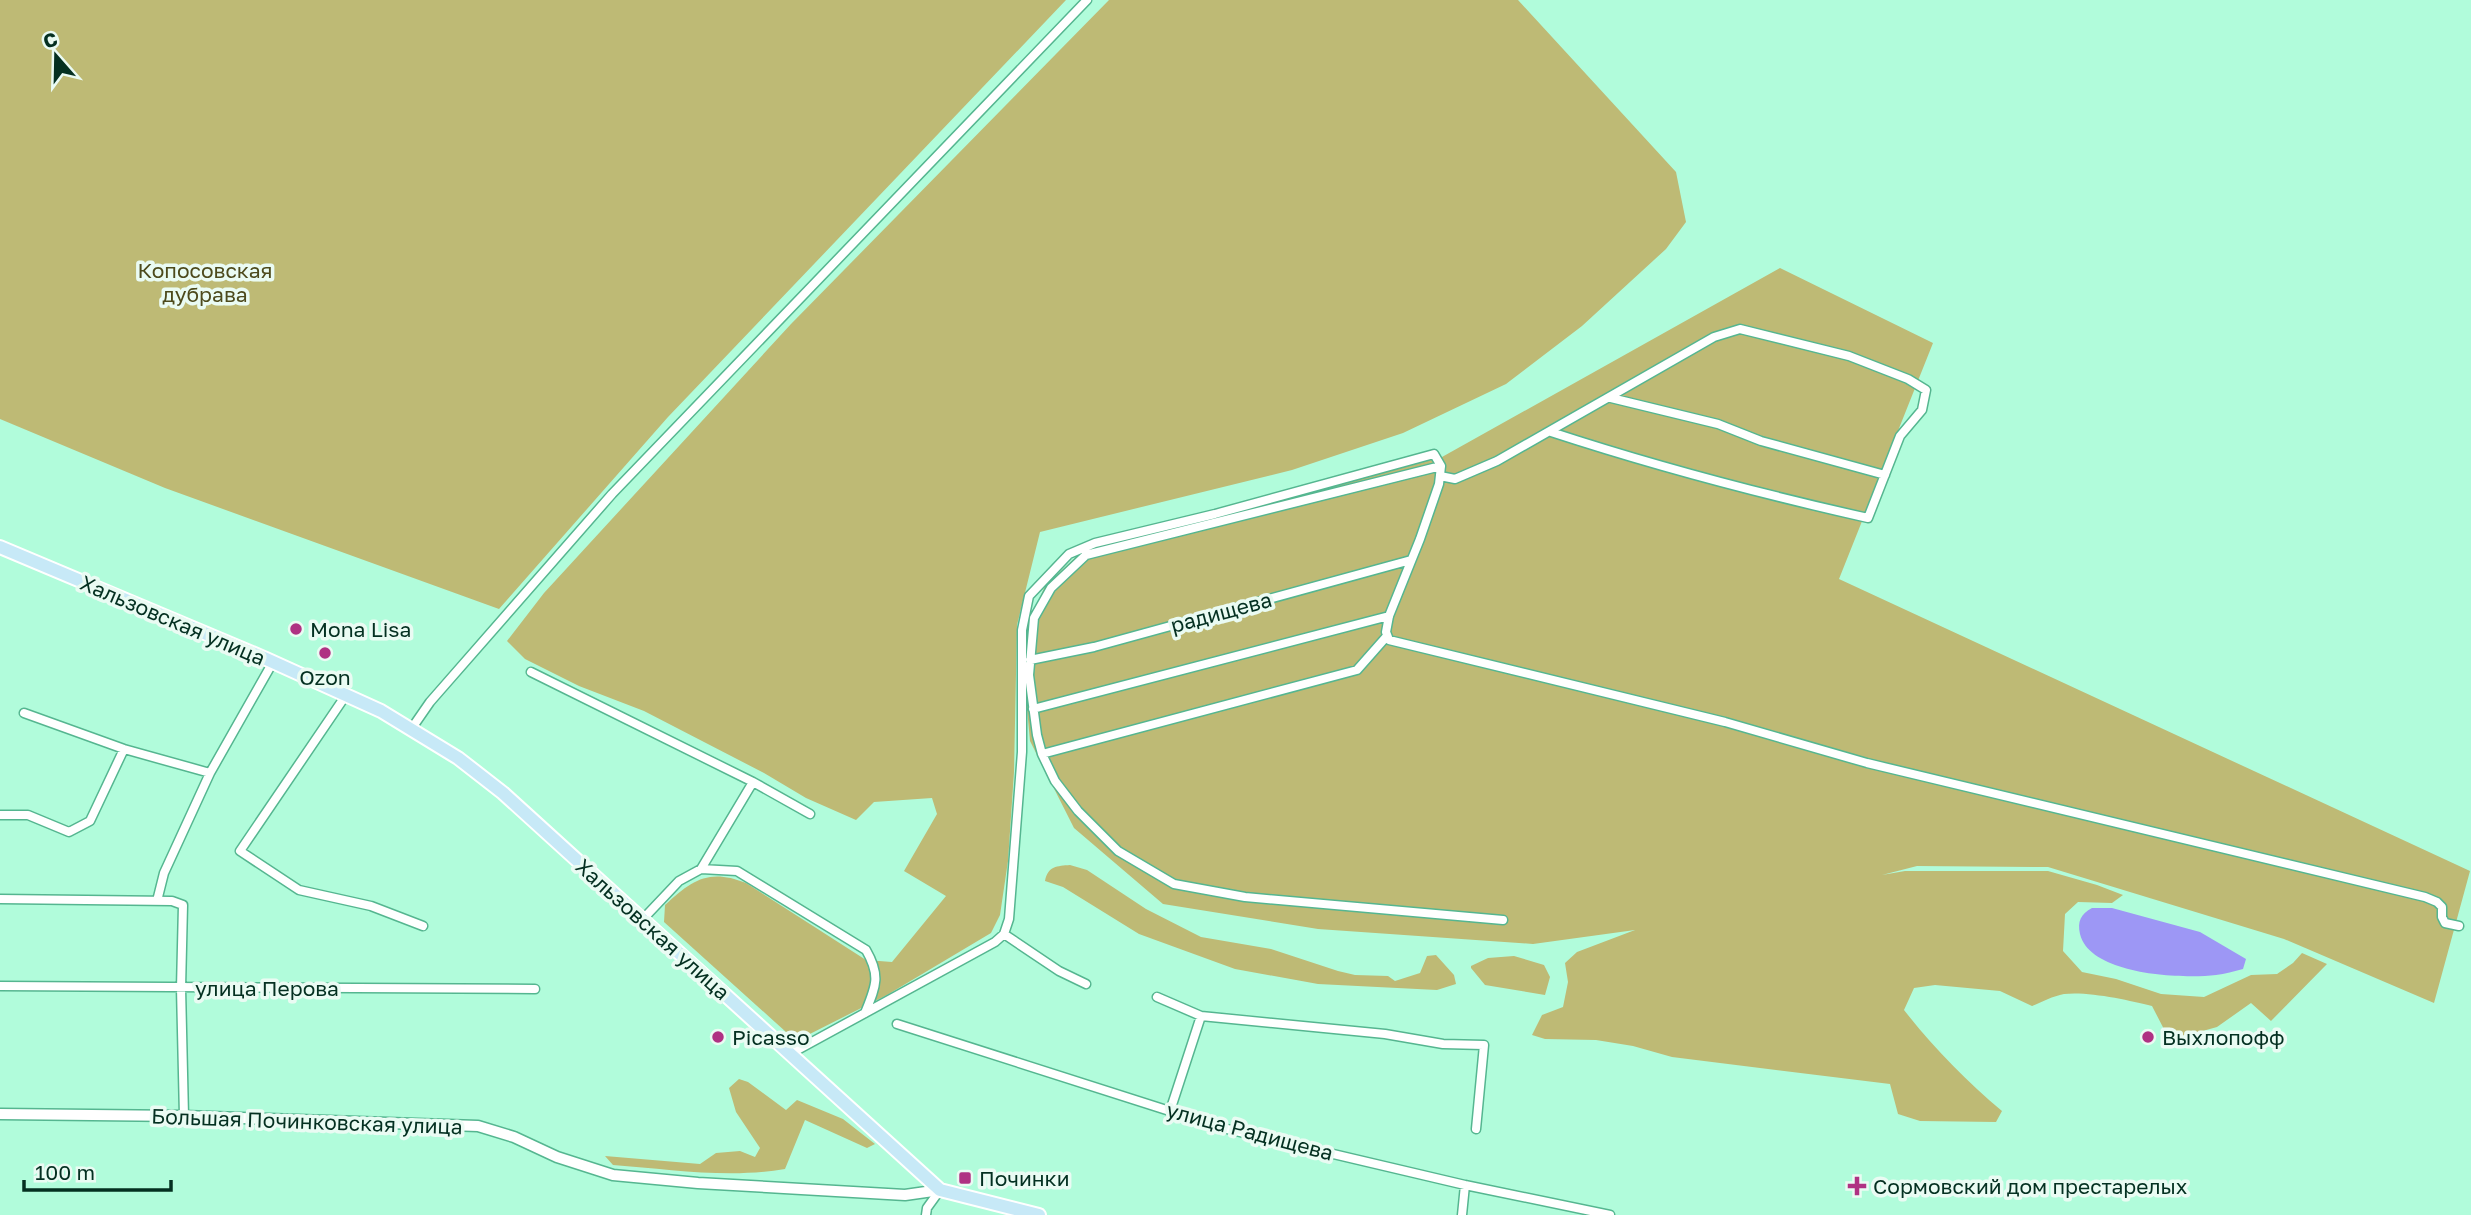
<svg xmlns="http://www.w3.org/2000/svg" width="2471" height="1215" font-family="'Golos Text',sans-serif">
<rect width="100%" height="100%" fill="#b1fcdb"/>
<path fill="#beba75" d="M0 0H1066L668 417 499 609 165 488 0 419Z
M1109 0H1518L1676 172 1686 222 1666 249 1582 326 1506 384 1403 433 1292 470 1040 532 1017 625 1014 772 1008 861 1000 915 991 933 887 995 796 1041 664 922 665 905C692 880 709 868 746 883L866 960 892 962 946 896 904 871 937 814 932 798 874 802 856 820 806 798 764 773 644 711 579 686 525 659 507 641 544 593 791 324Z
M1780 268 1933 343 1839 579 2470 871 2434 1003 2284 939 2048 867 1917 866 1882 875 1905 871H2048L2097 885 2123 895 2112 903 2078 902 2065 914 2063 951 2082 972 2116 979 2161 994 2204 997 2251 975 2277 974 2293 963 2302 953 2327 964 2271 1021 2251 1003 2217 1027 2174 1039 2167 1035 2152 1006C2129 1000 2087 991 2064 994 2053 996 2042 1002 2032 1006L2000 991 1935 985 1914 988 1904 1010C1933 1047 1966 1081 2002 1111L1996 1122 1920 1121 1898 1114 1890 1084 1672 1057 1633 1046 1596 1040 1545 1039 1532 1035 1542 1015 1563 1007 1568 982 1565 963 1577 952 1635 930 1533 944 1318 929 1163 904 1074 828 1030 741 1023 666 1028 625 1045 586 1079 554 1442 457Z
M1070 865 1087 870 1146 909 1201 937 1271 949 1338 971 1355 975 1388 976 1395 981 1420 973 1427 956 1436 955 1454 975 1456 984 1437 990 1318 984 1235 969 1139 934 1063 887 1045 881C1048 866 1057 866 1070 865Z
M1514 956 1544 965 1550 977 1545 995 1485 985 1471 968V966L1488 958Z
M739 1079 748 1082 786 1110 797 1100 843 1119 875 1144 867 1148 805 1120 785 1169C729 1179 669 1169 613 1165L605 1156 700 1164 716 1153 740 1151 755 1157 760 1148 736 1112 729 1088Z"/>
<path fill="#9d97f5" d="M2092 908H2112L2200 932 2246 959 2243 969C2234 971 2225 974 2216 975 2181 979 2090 975 2080 934 2077 921 2081 914 2092 908Z"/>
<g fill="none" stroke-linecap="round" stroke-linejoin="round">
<g stroke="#55b690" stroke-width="11">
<path id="minor" d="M1611 398 1718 424 1761 441 1885 475
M1441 466 1086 555 1051 588 1034 618 1029 675 1037 735 1042 754 1055 781 1078 811 1118 851 1174 884 1245 897 1503 920
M1440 476 1455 479 1497 461 1714 337 1740 329 1849 356 1908 379 1926 390 1922 410 1900 436 1868 518C1761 494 1655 466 1551 432
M1030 660 1094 647 1411 560
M531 672 753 782 810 814
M346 695 240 851 299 890 371 906 423 926
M1033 709 1389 616
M24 713 124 749 210 773
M412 728 430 702 612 494 1087 0
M1042 754 1357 670 1387 636
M0 815H28L69 832 90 821 124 749
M701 869 737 871 866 950C881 976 876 986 865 1013
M0 899 172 901 183 905 181 988 184 1116
M157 901 164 873 210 773 273 662
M643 919 679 881 701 869 753 782
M1004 934 1059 971 1086 984
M0 986 535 989
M1157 997 1201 1016 1385 1034 1443 1044 1484 1045 1476 1129
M897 1024 1223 1128 1465 1185 1610 1215
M790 1054 995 942 1004 934 1009 919 1022 752V630L1029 596 1069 554 1095 543 1215 514 1434 454 1441 466 1439 484 1420 539 1389 616 1386 632 1389 640 1725 722 1867 763 2425 897 2437 902 2442 907V917L2445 923 2459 926
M1170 1111 1201 1016
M926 1215 927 1208 940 1190
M1462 1215 1465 1185"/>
</g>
<g stroke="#55b690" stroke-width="13">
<path id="tertiary" d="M0 1114 184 1116 478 1126 514 1137 557 1157 613 1175 698 1183 905 1195 940 1190"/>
</g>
<g stroke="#fff" stroke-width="16">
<path id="primary" d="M0 547 264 658 381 711 458 758 503 793 940 1190 1039 1215"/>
</g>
<use href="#minor" stroke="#fff" stroke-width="8"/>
<use href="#tertiary" stroke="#fff" stroke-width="10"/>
<use href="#primary" stroke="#c7e9f7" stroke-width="12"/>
</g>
<g fill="#af3283" stroke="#eafbf3" stroke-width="2.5">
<circle cx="296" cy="629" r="7"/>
<circle cx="325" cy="653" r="7"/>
<circle cx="718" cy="1037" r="7"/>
<circle cx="2148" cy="1037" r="7"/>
<rect x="958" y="1171" width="14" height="14" rx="3.5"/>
<path d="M1853.5 1175.5h7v7h7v7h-7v7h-7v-7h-7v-7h7z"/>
</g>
<g text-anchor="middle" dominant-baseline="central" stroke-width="7" stroke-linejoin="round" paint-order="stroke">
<g font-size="21" fill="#4d4a1c" stroke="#eafbf3">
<text x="205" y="270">Копосовская<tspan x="205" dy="24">дубрава</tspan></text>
</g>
<g font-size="21" fill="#043021" stroke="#eafbf3">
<text transform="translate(1221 612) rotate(-15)">радищева</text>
<text transform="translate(173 620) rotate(23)">Хальзовская улица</text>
<text transform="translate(653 929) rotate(42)">Хальзовская улица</text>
<text x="267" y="988">улица Перова</text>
<text transform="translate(307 1121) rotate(2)">Большая Починковская улица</text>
<text transform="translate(1250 1131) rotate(15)">улица Радищева</text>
</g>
<g font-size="21" fill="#043021" stroke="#eafbf3" text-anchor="start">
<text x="310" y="629">Mona Lisa</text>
<text x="325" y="677" text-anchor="middle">Ozon</text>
<text x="732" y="1037">Picasso</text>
<text x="2162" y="1037">Выхлопофф</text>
<text x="979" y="1178">Починки</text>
<text x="1873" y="1186">Сормовский дом престарелых</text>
</g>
</g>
<g transform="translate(56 56) rotate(340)" stroke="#eafbf3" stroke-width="5" paint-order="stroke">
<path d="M0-5L12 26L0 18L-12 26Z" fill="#043021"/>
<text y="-10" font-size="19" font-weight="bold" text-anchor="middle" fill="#043021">С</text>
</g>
<path d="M24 1180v10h147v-10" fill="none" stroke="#043021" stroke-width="3.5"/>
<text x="35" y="1180" font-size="21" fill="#043021" stroke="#eafbf3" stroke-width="5" paint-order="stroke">100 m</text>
</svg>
